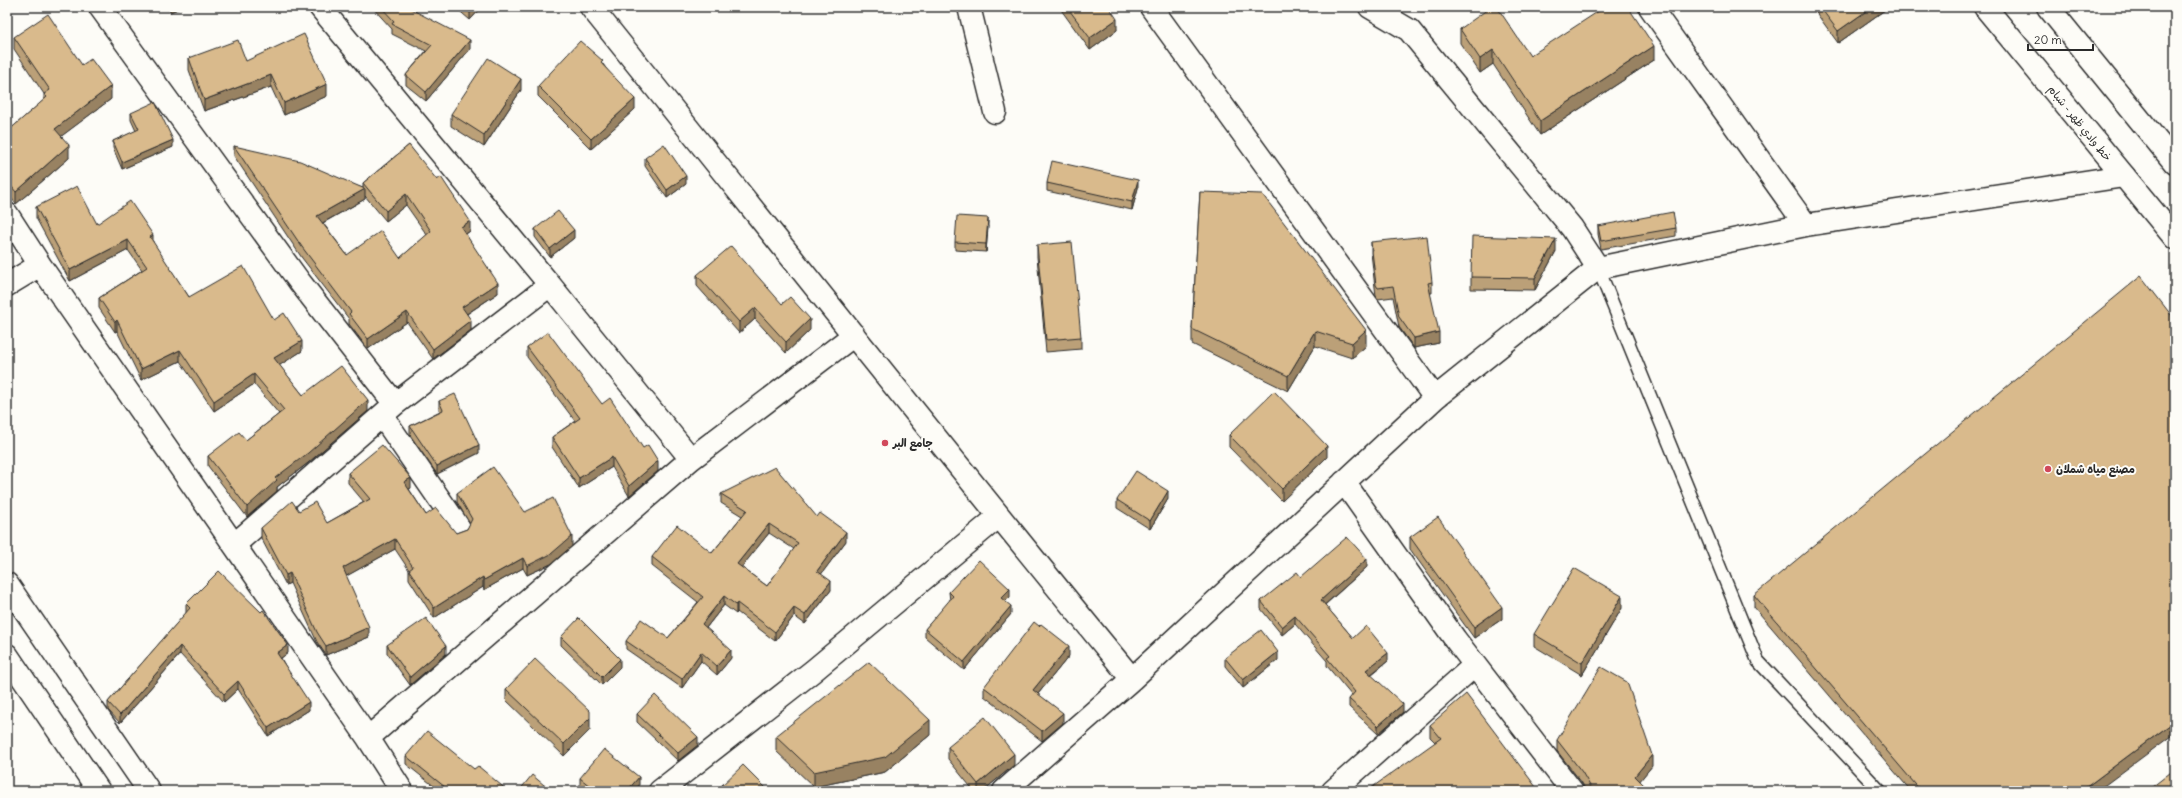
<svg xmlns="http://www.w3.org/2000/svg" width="2182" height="798" font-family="Delius,'Playpen Sans Arabic',sans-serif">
<rect width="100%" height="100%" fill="#fdfcf7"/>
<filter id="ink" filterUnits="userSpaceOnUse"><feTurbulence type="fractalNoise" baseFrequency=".025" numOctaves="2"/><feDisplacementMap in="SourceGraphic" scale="8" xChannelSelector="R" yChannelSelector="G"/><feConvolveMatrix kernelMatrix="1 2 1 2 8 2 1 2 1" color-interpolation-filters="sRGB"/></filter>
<g filter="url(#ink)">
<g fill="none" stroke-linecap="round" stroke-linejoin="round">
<g stroke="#2b2b2b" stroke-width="15">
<path id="lane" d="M1598 268 1758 661 1880 791"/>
</g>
<g stroke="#2b2b2b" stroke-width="25">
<path id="street" d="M100 7 299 281 395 404 550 285 320 7
M591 7C771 231 949 457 1132 679
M969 7 995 112
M1151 7 1435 398
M1370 7 1409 30 1572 228 1598 268
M1650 7 1806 225
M7 214 40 265 368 738 402 791
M7 285 40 265
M550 285 691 459 854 335
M383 417 460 529
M1344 482 1455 639 1572 791
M234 545 395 404
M368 738 691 459
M660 791 813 671 998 517
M1004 791 1132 679 1435 398 1598 268 1806 225 2124 176
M1333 791 1475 665"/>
</g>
<g stroke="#2b2b2b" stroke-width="25">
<path id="secondary" d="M7 584 149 791
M7 655 99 791"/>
</g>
<g stroke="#2b2b2b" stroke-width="25">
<path id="primary" d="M1985 7 2175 238
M2048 7 2175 163"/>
</g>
<use href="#lane" stroke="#fdfcf7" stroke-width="12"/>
<use href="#street" stroke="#fdfcf7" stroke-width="22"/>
<use href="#secondary" stroke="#fdfcf7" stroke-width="22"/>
<use href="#primary" stroke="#fdfcf7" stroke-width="22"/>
</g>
<path fill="#bba078" stroke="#2b2b2b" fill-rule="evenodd" d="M168 7H183L170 12Z
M372 7H407L470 49 426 101 406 85V75L426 51 392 34V29Z
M455 7H482L470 20Z
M1059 7H1109L1117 30 1090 50Z
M1812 7H1889L1838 43Z
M1460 29 1530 56 1654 60 1540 135 1493 64 1480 73 1460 43Z
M14 37 82 65 111 99 61 136 69 158 16 204 7 193V132L44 100V94L14 49Z
M189 58 246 61 327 96 284 115 271 87 204 111 189 70Z
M603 64 635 109 591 149 538 96V86Z
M521 90 484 147 451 126V114Z
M131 113 173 147 122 169 113 148V141L136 131 131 120Z
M409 145 470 231 466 234 498 293 467 314 471 330 433 359 407 322 368 349 349 324V319L302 258 234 156V146L363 188V183ZM365 196 386 221 406 205 427 235 400 258 347 255 323 223 365 199Z
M645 158 686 184 667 198 645 166Z
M1047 183 1138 188 1132 210 1047 191Z
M1200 192 1366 346 1352 358 1315 346 1288 391 1192 344V329Z
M36 207 97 224 153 243 189 297 274 320 302 351 279 365 303 395 368 411 308 463 277 487V491L247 517 208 466V456L246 440 279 414 254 384 214 411 180 361 141 380 117 331 115 332 99 308V298L142 270 128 250 70 281 36 218Z
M988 226 986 252 955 250V242Z
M1598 226 1676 228V236L1601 249 1598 234Z
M535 229 574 238 550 257 535 237Z
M1371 242 1432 282V293H1430L1439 343 1414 348 1399 327 1393 297 1378 299 1376 296 1371 253Z
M1037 245 1081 337V349L1046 352 1037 257Z
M1556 251 1535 290 1471 289V277Z
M697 275 782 304 810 330 786 353 755 319 739 333 697 286Z
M527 347 602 404 658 471 629 496 612 467 579 488 552 447V437L575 421 527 357Z
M439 401 479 453 437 474 410 435V426L440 411 439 410Z
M1229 435 1327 457 1282 501 1229 447Z
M348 473 411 488 409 489 426 515 456 533 467 529 470 524 457 502V493L525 512 572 546 551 564 527 575 523 568 484 590 483 587 434 618 409 579V570L395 549 346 576 369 637 326 655 317 642 290 583 286 585 261 538V528L299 511 327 523 364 502 348 483Z
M721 494 817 517 846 541 821 574 831 590 805 624 794 616 775 641 737 612 736 614 724 605 706 628 731 658 717 675 701 661 682 688 626 649V641L668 638 698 602 652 566V557L712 553 742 516 721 503ZM769 533 794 549 767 586 741 567Z
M1168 499 1150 529 1117 508V500Z
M1410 537 1502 619 1474 638 1410 549Z
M1367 567 1325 605 1353 638 1388 661 1371 675 1403 712 1378 734 1349 707V699L1352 696 1327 666V661L1295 624 1282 635 1261 609V601L1301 577Z
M949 592 1010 597 1005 602 1011 614 964 670 925 637V629L950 601Z
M1754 595 2097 791H1911L1754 607Z
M186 604 288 653 281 658 309 710 268 736 238 689 224 702 180 654 120 723 108 710V702L186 613Z
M1622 608 1582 675 1534 646V634Z
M561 637 620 667 602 685 561 645Z
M387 645 446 654 410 685 387 653Z
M1069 656 1038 694 1063 723 1042 741 984 696V687Z
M1225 658 1278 660 1243 688 1225 666Z
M506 689 590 730 564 756 506 700Z
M637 714 698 745 678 761 637 722Z
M1430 725 1539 791 1435 742 1430 737Z
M930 735 885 772 814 787 776 751V736Z
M1557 740 1652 766 1639 781 1650 791H1586L1582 783 1557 751Z
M948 747 1014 765 983 791H974L948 759Z
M406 756 474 769 508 791H440L406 764Z
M580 778 639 785 634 791H586L580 786Z"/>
<path fill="#988262" stroke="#2b2b2b" d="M170 7H183L170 12Z
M474 7H482L470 20V12Z
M1872 7H1889L1838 43V31Z
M1117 19V30L1090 50V38Z
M470 40V49L426 101V92Z
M1654 46V60L1540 135V121Z
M1493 50V64L1480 73V59Z
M271 75V87L204 111V100Z
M521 79V90L484 147V135Z
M327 84V96L284 115V103Z
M111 86V99L55 141V129Z
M635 99V109L591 149V139Z
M173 140V147L122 169V162Z
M69 145V158L16 204V192Z
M686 176V184L667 198V190Z
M1138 180V188L1132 210V202Z
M365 189V199L317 226V216Z
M406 194V205L386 221V211Z
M988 218V226L986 252V244Z
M470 221V231L461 237V227Z
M574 230V238L550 257V249Z
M153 235V245L150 237Z
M1556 239V251L1535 290V278Z
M128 240V250L70 281V270Z
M498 283V293L462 317V307Z
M755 308V319L739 333V322Z
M407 312V322L368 349V339Z
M810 319V330L786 353V342Z
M117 320V331L115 332V322Z
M471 320V330L433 359V349Z
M1366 330V346L1352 358V343Z
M1315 331V346L1288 391V376Z
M1439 332V343L1414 348V338Z
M302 341V351L274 369V358Z
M180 350V361L141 380V369Z
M254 374V384L214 411V401Z
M368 400V411L308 463 277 487V491L247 517V507L275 478Z
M479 445V453L437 474V466Z
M1327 446V457L1282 501V489Z
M612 457V467L579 488V478Z
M658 461V471L629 496V486Z
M411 478V488L404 492V482Z
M1168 491V499L1150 529V521Z
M769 524V533L737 573V564Z
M846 532V541L817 580V571Z
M572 536V546L551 564 527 575V566Z
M395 539V549L343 578V568Z
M523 558V568L484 590V580Z
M1367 559V567L1321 608V600Z
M290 573V583L286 585V575Z
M483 577V587L434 618V608Z
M831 581V590L805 624V615Z
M1010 589V597L1001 606V598Z
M724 596V605L702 633V624Z
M1622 596V608L1582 675V663Z
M737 603V612L736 614V605Z
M1011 606V614L964 670V662Z
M1502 607V619L1474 638V627Z
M794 608V616L775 641V632Z
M1295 616V624L1282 635V627Z
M369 627V637L326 655V646Z
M288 645V653L277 661V653Z
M180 646V654L120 723V715Z
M446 646V654L410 685V677Z
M1069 646V656L1033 700V690Z
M731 650V658L717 675V666Z
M701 652V661L682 688V679Z
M1278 652V660L1243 688V680Z
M1388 653V661L1366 678V670Z
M620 659V667L602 685V677Z
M238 681V689L224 702V694Z
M309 702V710L268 736V728Z
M1403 704V712L1378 734V726Z
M1063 713V723L1042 741V731Z
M590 718V730L564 756V744Z
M930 720V735L885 772 814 787V772Z
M2175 721V733L2097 791H2081Z
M698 737V745L678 761V753Z
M1014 754V765L983 791H978V784Z
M1652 755V766L1635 787V776Z
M639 777V785L634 791H627Z"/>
<path fill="#d9ba8c" stroke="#2b2b2b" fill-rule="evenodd" d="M381 7H407L470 40 426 92 406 75 432 45 392 24 394 21Z
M464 7H474L470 12Z
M1067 7H1109L1117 19 1090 38Z
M1491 7H1497L1530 56 1605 7H1628L1654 46 1540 121 1493 50 1480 59 1460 29Z
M1820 7H1872L1838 31Z
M48 14 82 65 91 59 111 86 55 129 69 145 16 192 7 181V132L47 97 44 94 50 90 14 37Z
M304 34 327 84 284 103 271 75 204 100 189 58 238 40 246 61Z
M580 41 603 61 601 63 635 99 591 139 538 86Z
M488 58 521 79 484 135 451 114Z
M155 102 173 140 122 162 113 141 139 129 131 113Z
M664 144 686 176 667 190 645 158Z
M409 145 437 180 441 177 470 221 461 227 498 283 462 307 471 320 433 349 407 312 368 339 349 314 351 312 302 247 234 146 300 161 365 189 317 216 347 255 381 231 400 258 431 231 406 194 386 211 363 183Z
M1052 161 1138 180 1132 202 1047 183Z
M77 186 97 224 130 201 153 235 150 237 189 297 243 266 274 320 284 313 302 341 274 358 303 395 341 366 368 400 308 453 275 478 277 480 247 507 208 456 239 432 246 440 284 410 254 374 214 401 180 350 141 369 117 320 115 322 99 298 147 267 128 240 70 270 36 207Z
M1200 192 1262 194 1366 330 1352 343 1315 331 1288 376 1192 329Z
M558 211 574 230 550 249 535 229Z
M1673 212 1676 228 1601 241 1598 226Z
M957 216 988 218 986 244 955 242Z
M1427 236 1432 282 1428 283 1439 332 1414 338 1399 317 1393 286 1378 288 1376 285 1371 242Z
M1472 236 1556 239 1535 278 1471 277Z
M1072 242 1081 337 1046 340 1037 245Z
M731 246 782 304 790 297 810 319 786 342 755 308 739 322 697 275Z
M2141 276 2175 320V721L2081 791H1921L1754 595Z
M548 332 602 404 610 398 643 448 648 445 658 461 629 486 612 457 579 478 552 437 580 418 527 347Z
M1274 391 1327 446 1282 489 1229 435Z
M455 394 479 445 437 466 410 426 443 410 439 401Z
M382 445 411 478 404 482 426 515 436 508 456 533 467 529 472 519 457 493 493 467 525 512 553 498 572 536 551 554 527 566 523 558 484 580 483 577 434 608 409 570 413 567 395 539 343 568 369 627 326 646 317 632 290 573 286 575 261 528 292 501 299 511 315 502 327 523 370 499 348 473Z
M775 467 817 517 820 513 846 532 817 571 831 581 805 615 794 608 775 632 737 603 736 605 724 596 702 624 731 650 717 666 701 652 682 679 626 641 641 619 668 638 703 597 652 557 677 525 712 553 747 510 721 494ZM769 524 798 543 767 586 737 564Z
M1136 471 1168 491 1150 521 1117 500Z
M1438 517 1502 607 1474 627 1410 537Z
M1347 537 1367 559 1321 600 1353 638 1366 626 1388 653 1366 670 1403 704 1378 726 1349 699 1355 692 1327 658 1330 656 1295 616 1282 627 1261 601 1297 572 1301 577Z
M979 560 1010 589 1001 598 1011 606 964 662 925 629 953 596 949 592Z
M1574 568 1622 596 1582 663 1534 634Z
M219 571 261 612 263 610 288 645 277 653 309 702 268 728 238 681 224 694 180 646 120 715 108 702 190 608 186 604Z
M426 618 446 646 410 677 387 645Z
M579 618 620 659 602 677 561 637Z
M1034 622 1039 626 1041 624 1069 646 1033 690 1063 713 1042 731 984 687Z
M1261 630 1278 652 1243 680 1225 658Z
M535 659 590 711V718L564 744 506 689Z
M869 662 930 720 885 757 814 772 776 736Z
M1601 667 1627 682 1652 755 1635 776 1650 791H1593L1582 772 1557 740Z
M1466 694 1539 791H1367L1441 738 1430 725Z
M655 695 698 737 678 753 637 714Z
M985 717 1014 754 978 784 948 747Z
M427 731 474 769 478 766 508 791H450L406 756Z
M604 749 639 777 627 791H596L580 778Z
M743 765 769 791H720L721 789 719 788Z
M2175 769V791H2147Z
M532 775 550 790V791H519Z"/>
</g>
<g fill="#d1495b" stroke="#fdfcf7" stroke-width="1.5">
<circle cx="885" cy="443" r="4"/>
<circle cx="2048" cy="469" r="4"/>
</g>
<g text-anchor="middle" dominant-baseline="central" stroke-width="4" stroke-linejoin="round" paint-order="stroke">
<g font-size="11" fill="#2b2b2b" stroke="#fdfcf7">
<text transform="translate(2080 123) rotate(51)">خط وادي ظهر - شبام</text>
</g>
<g font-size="11" font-weight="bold" fill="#2b2b2b" stroke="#fdfcf7" text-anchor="start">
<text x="893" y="443">جامع البر</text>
<text x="2056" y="469">مصنع مياه شملان</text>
</g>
</g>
<rect width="2182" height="798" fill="none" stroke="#fdfcf7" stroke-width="24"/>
<rect x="12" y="12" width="2158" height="774" fill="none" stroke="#2b2b2b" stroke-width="1.5" filter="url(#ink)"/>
<path d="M2028 44v6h65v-6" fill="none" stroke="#2b2b2b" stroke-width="2"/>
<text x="2034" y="44" font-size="12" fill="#2b2b2b" stroke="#fdfcf7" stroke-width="3" paint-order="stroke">20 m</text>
</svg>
